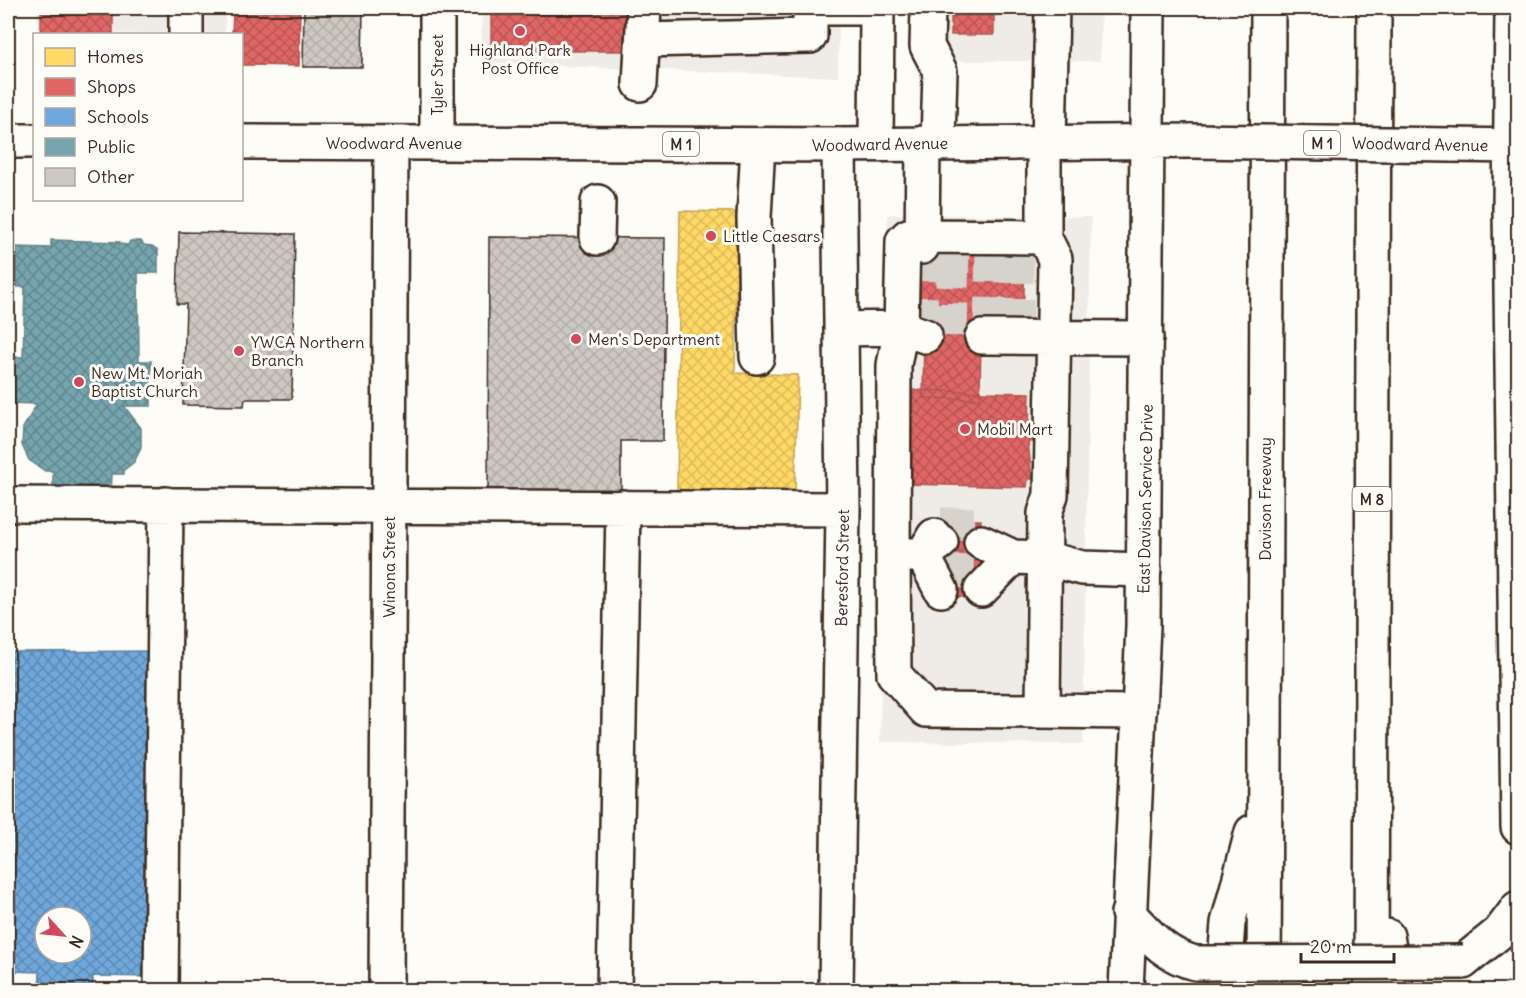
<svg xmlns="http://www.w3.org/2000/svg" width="1526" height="998" font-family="Delius,sans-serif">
<defs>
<pattern id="homes-cross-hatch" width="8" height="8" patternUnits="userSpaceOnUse" patternTransform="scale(1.5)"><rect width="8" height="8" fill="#ffd966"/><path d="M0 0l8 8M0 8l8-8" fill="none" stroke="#dbba58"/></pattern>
<pattern id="shops-cross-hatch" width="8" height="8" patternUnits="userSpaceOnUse" patternTransform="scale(1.5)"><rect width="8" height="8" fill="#e06666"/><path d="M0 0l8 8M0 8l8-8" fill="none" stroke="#b75453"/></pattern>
<pattern id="schools-cross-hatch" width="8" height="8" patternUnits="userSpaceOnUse" patternTransform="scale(1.5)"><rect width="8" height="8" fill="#6fa8dc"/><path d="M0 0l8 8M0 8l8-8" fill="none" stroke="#5c89b2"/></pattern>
<pattern id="public-cross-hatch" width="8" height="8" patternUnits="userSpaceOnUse" patternTransform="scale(1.5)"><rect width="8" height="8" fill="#76a5af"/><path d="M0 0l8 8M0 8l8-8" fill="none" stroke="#62878e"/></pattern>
<pattern id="building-cross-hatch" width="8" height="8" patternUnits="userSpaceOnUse" patternTransform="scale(1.5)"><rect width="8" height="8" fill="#cdc8c2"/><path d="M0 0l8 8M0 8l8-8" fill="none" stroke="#b1aca6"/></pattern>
</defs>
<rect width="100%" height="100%" fill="#fdfcf7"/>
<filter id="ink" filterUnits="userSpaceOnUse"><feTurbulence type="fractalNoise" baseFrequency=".0167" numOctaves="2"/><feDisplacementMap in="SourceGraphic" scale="12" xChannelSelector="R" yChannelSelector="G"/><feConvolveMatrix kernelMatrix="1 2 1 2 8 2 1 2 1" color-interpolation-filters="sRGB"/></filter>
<g filter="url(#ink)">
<path fill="#efece7" d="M37 8H225V34H37Z
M482 8H839L838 77 481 63Z
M922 8H1101L1100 61H922Z
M888 214 1091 217 1083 744 880 742Z"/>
<path fill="url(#homes-cross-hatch)" stroke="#c4a450" stroke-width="1.5" d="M680 211 738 212 735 373 798 375 795 495H677Z"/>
<path fill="url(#shops-cross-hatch)" stroke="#ae5450" stroke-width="1.5" d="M41 8H113V34H41Z
M233 8H300L299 66 242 65V34H232Z
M481 8H625V51H491V9Z
M944 8H994V35H951V12H944Z
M916 247 1025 249 1023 332 981 331 980 399 923 398 924 330H914Z
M908 390 1030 393 1029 424H1033V442H1028L1032 479H1028L1027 487 905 484Z
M941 520H981V597H941Z"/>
<path fill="url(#schools-cross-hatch)" stroke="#5f82a3" stroke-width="1.5" fill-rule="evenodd" d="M155 651 152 977 93 976V990H39L40 972 8 971V652ZM45 917H81V953H45Z"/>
<path fill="url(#public-cross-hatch)" stroke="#648084" stroke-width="1.5" d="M51 240 120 242 119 244 128 245 130 241H141L144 245 152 246 158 250V273H138L139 361H151V406H124L141 428V448L134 462 124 470V474H112L111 497 53 496V471H45L29 460 22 445 23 428 37 404 8 403V357H23L25 287H15L16 247 51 248Z"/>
<path fill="url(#building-cross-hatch)" stroke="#3b2a1e" stroke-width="1.5" d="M304 8H363L362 67H303Z
M179 232 295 234 292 399H245L244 406 183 405 186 304H177Z
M489 237 665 238 663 441H621V494H488Z"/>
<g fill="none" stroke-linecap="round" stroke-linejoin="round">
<path stroke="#d6d2cc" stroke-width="33" stroke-dasharray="33 16" stroke-linecap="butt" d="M921 330 922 247
M990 331 992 248
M1017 332V249
M951 336 953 247
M941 524H981
M941 572 981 571"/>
<g stroke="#3b2a1e" stroke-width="38">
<path id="minor" d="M186 8V34
M437 8V143
M810 8H866
M928 8 927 46 940 71 938 143
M644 40 810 36V8
M640 84 644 8
M1049 142 1052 8
M876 144 877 8
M597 238 598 202
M922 247 923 143
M841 329 901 328 925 336
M982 337 1146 338
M757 357 754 217 758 145
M8 504 843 509
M934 536 923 555 941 590
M941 542 923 555H893L894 365 901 328 903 241 908 236 1044 237
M981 542 1013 557 1044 558 1082 568 1144 570
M893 555 894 674 926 710 1139 712
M981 590 1013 557
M1043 711 1045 513 1051 495 1055 259 1044 237V142
M161 990 166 504
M386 990 391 143
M614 990 623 507
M836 990 843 509 839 145"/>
</g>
<g stroke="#3b2a1e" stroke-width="38">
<path id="major" d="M1512 8 1510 209 1518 827
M8 141H34
M242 142 839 145 1193 141
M1451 145 1518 146
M1128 913C1150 936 1165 956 1196 963
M1463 962 1500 932 1518 908
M1126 990 1143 626 1148 8"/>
</g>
<g stroke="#3b2a1e" stroke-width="38">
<path id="highway" d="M1387 936 1396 990
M1223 990 1228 923 1252 832
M1264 990 1268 8
M1371 990 1374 8"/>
</g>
<use href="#minor" stroke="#fdfcf7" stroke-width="33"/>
<use href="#major" stroke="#fdfcf7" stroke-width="33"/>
<use href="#highway" stroke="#fdfcf7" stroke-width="33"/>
<g stroke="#3b2a1e" stroke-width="38" stroke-linecap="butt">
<path id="major-bridge" d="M1193 141 1451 145
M1196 963 1463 962"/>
</g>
<use href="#major-bridge" stroke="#fdfcf7" stroke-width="33"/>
</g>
</g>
<g fill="#d1495b" stroke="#fdfcf7" stroke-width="2">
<circle cx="520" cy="31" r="6"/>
<circle cx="711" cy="236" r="6"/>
<circle cx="576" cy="339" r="6"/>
<circle cx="239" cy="351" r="6"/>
<circle cx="79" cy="382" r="6"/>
<circle cx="965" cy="429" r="6"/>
</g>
<g text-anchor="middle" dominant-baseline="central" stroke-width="6" stroke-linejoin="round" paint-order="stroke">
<g fill="#fdfcf7" stroke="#75695f" stroke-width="1.5">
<rect x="1304" y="131" width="36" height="24" rx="4.5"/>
<rect x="663" y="132" width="36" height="24" rx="4.5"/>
<rect x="1352.5" y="487" width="39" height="24" rx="4.5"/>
</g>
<g font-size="15" font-weight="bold" fill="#3b2a1e">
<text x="1322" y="143">M 1</text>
<text x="681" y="144">M 1</text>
<text x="1372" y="499">M 8</text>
</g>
<g font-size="16" fill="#3b2a1e" stroke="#fdfcf7" text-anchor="start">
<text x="520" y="50" text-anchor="middle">Highland Park<tspan x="520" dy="18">Post Office</tspan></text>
<text x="723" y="236">Little Caesars</text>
<text x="588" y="339">Men's Department</text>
<text x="251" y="342">YWCA Northern<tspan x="251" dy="18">Branch</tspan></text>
<text x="91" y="373">New Mt. Moriah<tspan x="91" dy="18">Baptist Church</tspan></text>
<text x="977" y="429">Mobil Mart</text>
</g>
<g font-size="16" fill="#3b2a1e" stroke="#fdfcf7">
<text transform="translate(437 75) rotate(-90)">Tyler Street</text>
<text x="394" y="143">Woodward Avenue</text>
<text transform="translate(880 144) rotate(-1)">Woodward Avenue</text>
<text transform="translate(1420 144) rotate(1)">Woodward Avenue</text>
<text transform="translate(1145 499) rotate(-89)">East Davison Service Drive</text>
<text transform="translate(1265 499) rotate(-90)">Davison Freeway</text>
<text transform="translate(389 567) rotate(-90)">Winona Street</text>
<text transform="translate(842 568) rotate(-89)">Beresford Street</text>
</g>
</g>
<rect width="1526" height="998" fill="none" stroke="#fdfcf7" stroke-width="30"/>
<rect x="15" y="15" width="1496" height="968" fill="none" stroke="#3b2a1e" stroke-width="2" filter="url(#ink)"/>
<rect x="33" y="33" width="210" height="168" fill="#fdfcf7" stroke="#afa8a0" stroke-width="1.5"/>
<rect x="45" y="48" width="30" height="18" fill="#ffd966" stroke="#afa8a0" stroke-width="1.5"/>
<text x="87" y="63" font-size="18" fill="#3b2a1e">Homes</text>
<rect x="45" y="78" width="30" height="18" fill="#e06666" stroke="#afa8a0" stroke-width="1.5"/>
<text x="87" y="93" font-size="18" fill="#3b2a1e">Shops</text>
<rect x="45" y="108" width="30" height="18" fill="#6fa8dc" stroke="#afa8a0" stroke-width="1.5"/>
<text x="87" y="123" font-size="18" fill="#3b2a1e">Schools</text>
<rect x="45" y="138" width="30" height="18" fill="#76a5af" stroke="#afa8a0" stroke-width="1.5"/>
<text x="87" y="153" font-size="18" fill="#3b2a1e">Public</text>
<rect x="45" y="168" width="30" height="18" fill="#cdc8c2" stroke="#afa8a0" stroke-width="1.5"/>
<text x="87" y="183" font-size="18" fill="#3b2a1e">Other</text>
<g transform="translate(63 935) rotate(117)"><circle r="28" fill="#fdfcf7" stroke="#afa8a0" stroke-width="1.5"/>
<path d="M0-4.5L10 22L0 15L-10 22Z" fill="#d1495b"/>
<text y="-9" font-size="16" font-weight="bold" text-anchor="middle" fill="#3b2a1e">N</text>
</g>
<path d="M1301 953v9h93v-9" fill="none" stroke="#3b2a1e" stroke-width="3"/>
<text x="1310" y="953" font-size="18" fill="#3b2a1e" stroke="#fdfcf7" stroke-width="4.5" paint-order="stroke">20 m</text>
</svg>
